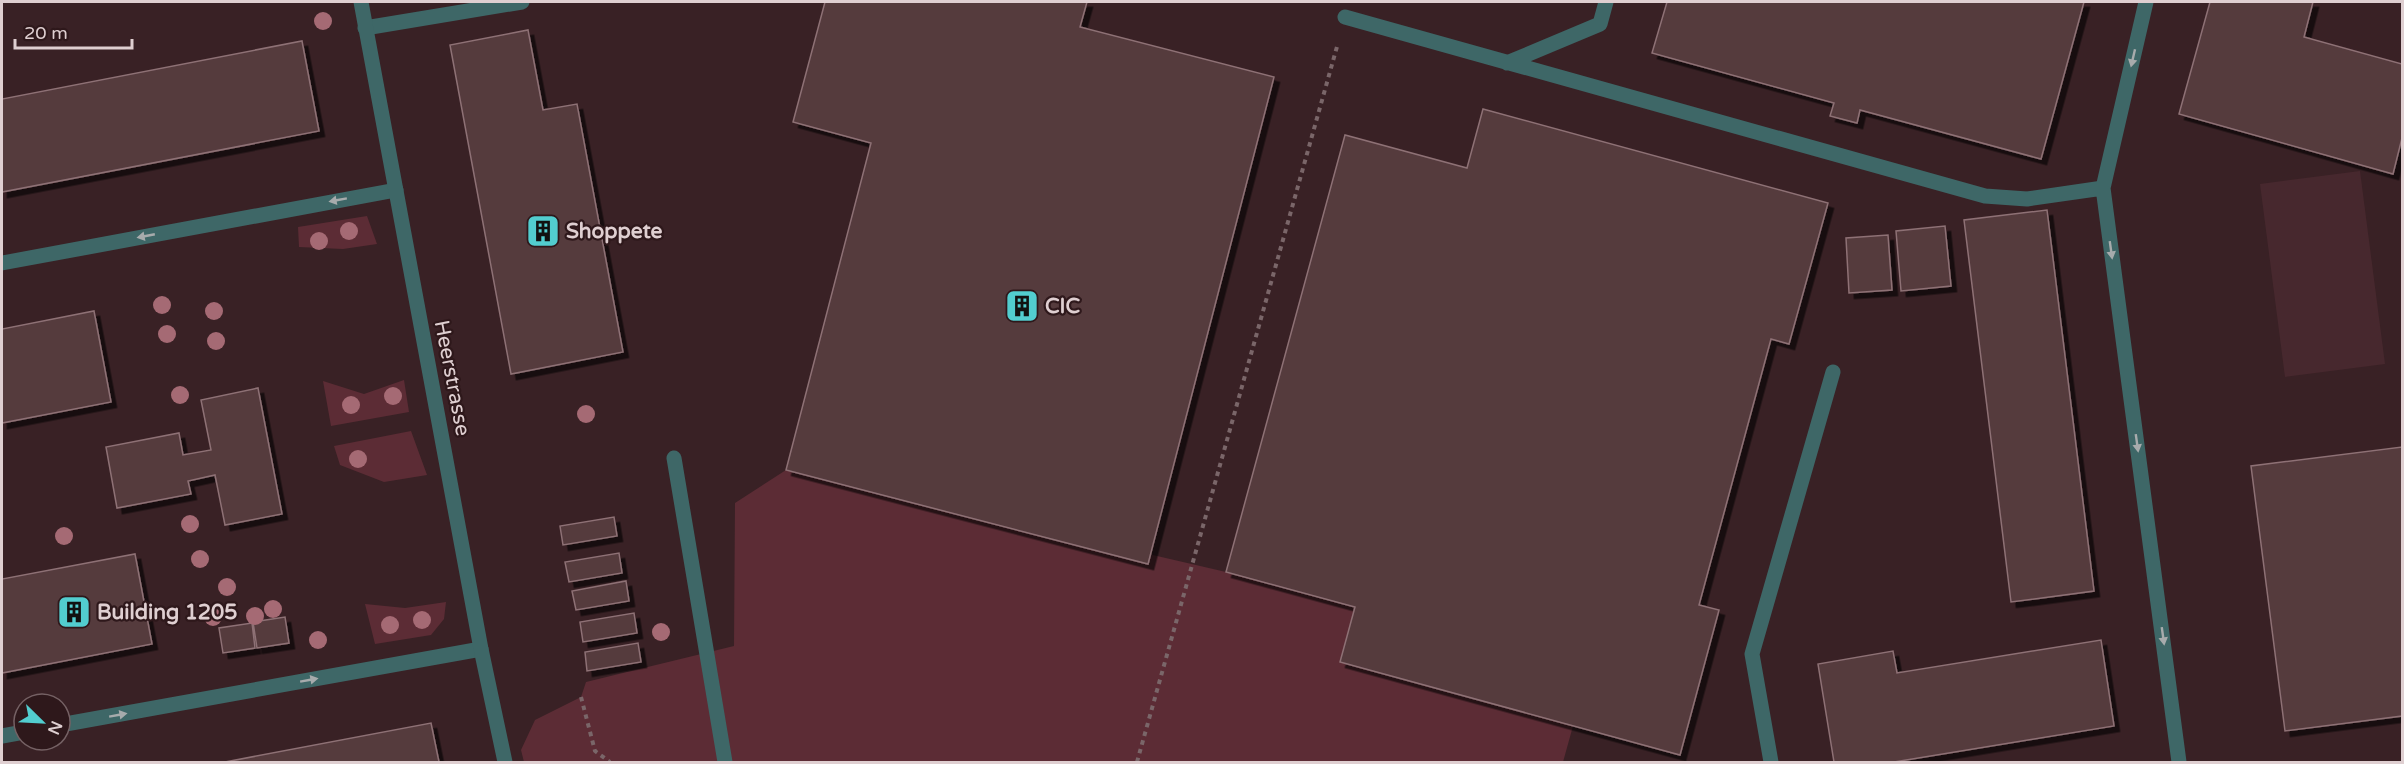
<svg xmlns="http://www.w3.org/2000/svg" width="2404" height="764" font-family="'Varela Round',sans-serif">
<defs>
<filter id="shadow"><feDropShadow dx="5.5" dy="5.5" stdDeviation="0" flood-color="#0009"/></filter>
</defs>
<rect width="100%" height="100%" fill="#392125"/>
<path fill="#47282e" d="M2360 171 2385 364 2285 377 2260 184Z"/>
<path fill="#5c2c35" d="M367 216 377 244 343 249 299 247 298 227Z
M404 380 409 412 331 426 323 381 364 394Z
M411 431 427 475 384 482 340 465 334 446Z
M786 470 1226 572 1355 607 1340 662 1573 726 1563 762H524L521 750 535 720 581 697 586 682 734 646 735 503Z
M446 602 444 619 431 635 375 644 365 604 405 608Z"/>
<path fill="#543a3e" stroke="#8e7175" stroke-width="1.5" filter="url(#shadow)" d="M825 2H1087L1080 27 1274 77 1148 564 786 470 871 143 793 122Z
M1667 2H2084L2041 159 1860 110 1857 123 1830 116 1834 103 1652 53Z
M2210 2H2313L2304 37 2402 64V138L2393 174 2179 114Z
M528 30 543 110 577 104 623 352 511 374 450 45Z
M302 41 319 131 2 192V99Z
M1483 109 1828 203 1789 344 1771 339 1699 605 1719 610 1680 755 1340 662 1355 607 1226 572 1345 135 1467 168Z
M2047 210 2094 591 2011 602 1964 220Z
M1945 226 1951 286 1901 291 1896 231Z
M1888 235 1892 290 1849 293 1846 238Z
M94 311 111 402 2 423V329Z
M258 388 282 514 225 525 215 475 188 481 191 494 117 508 106 447 179 433 183 455 211 450 201 400Z
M2402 447V716L2285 731 2251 466Z
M614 517 617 536 563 545 560 526Z
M619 553 622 573 569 582 565 562Z
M135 554 152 644 2 673V579Z
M626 581 629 601 576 610 572 591Z
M634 613 637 633 583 642 580 622Z
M285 617 289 643 257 648 253 622Z
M252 623 255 648 223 653 219 628Z
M2101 640 2114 726 1894 762H1834L1818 664 1893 651 1897 673Z
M638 643 641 662 587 671 585 652Z
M431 723 439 762H225Z"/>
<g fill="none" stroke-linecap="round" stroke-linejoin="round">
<path stroke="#7a6669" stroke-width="4" stroke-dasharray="4.5 4.5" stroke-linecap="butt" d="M581 697 595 751 610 762
M1137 762 1338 43"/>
<path stroke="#3e6767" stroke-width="15" d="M2146 2 2103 188 2179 762
M1345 17 1985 196 2027 199 2103 188
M365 28 522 2
M1507 63 1600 24 1606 2
M2 263 396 190
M674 458 725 762
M60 725 481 649
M2 736 24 732
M1771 762 1752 654 1833 372"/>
<path stroke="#3e6767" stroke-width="15" d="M361 2 481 649 505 762"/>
</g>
<g fill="#a56a74">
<circle cx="323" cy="21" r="9"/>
<circle cx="349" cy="231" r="9"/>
<circle cx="319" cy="241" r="9"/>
<circle cx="162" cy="305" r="9"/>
<circle cx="214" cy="311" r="9"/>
<circle cx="167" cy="334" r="9"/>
<circle cx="216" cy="341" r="9"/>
<circle cx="180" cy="395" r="9"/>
<circle cx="393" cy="396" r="9"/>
<circle cx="351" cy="405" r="9"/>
<circle cx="586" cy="414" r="9"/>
<circle cx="358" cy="459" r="9"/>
<circle cx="190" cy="524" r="9"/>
<circle cx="64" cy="536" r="9"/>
<circle cx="200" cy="559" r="9"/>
<circle cx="227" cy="587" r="9"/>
<circle cx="273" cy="609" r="9"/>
<circle cx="255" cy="616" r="9"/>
<circle cx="213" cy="617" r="9"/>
<circle cx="422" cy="620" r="9"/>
<circle cx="390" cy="625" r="9"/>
<circle cx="661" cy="632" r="9"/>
<circle cx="318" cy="640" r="9"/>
</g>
<defs><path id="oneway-solid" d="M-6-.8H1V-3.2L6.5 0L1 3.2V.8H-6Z" transform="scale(1.5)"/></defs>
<g fill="#a7abac">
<use href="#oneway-solid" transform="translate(2133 58) rotate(103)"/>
<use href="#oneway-solid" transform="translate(338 200) rotate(170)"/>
<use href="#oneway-solid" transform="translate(146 236) rotate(169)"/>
<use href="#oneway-solid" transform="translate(2111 250) rotate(82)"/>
<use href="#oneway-solid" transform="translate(2137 443) rotate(82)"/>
<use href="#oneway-solid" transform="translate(2163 636) rotate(82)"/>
<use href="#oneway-solid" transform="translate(309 680) rotate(-10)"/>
<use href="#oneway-solid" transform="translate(118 715) rotate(-10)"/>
</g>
<defs>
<g id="building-square" transform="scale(1.725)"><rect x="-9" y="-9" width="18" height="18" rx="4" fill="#52cdcf" stroke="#2e181b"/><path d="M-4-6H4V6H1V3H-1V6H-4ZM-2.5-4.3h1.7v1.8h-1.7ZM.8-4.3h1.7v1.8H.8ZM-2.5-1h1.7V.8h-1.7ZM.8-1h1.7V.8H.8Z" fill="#111"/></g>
</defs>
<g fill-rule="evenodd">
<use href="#building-square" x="543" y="231"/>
<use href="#building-square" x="1022" y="306"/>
<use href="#building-square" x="74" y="612"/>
</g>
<g text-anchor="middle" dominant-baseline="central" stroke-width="4.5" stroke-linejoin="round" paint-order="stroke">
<g font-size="21" font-weight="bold" fill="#dfcfd1" stroke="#2e181b" text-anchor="start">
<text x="566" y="231">Shoppete</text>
<text x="1045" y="306">CIC</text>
<text x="97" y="612">Building 1205</text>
</g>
<g font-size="21" fill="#dfcfd1" stroke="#2e181b">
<text transform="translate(452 378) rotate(79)">Heerstrasse</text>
</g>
</g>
<rect width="2404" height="764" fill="none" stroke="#dfcfd1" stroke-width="6"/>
<g transform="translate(42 722) rotate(114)"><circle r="28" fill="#2e181b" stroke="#756164" stroke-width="1.5"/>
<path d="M0-4.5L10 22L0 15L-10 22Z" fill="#52cdcf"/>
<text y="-9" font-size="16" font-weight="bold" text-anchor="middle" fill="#dfcfd1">N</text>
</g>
<path d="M15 39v9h117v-9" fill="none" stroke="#dfcfd1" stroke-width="3"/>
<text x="24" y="39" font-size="18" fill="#dfcfd1" stroke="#2e181b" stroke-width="4.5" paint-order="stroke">20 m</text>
</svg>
